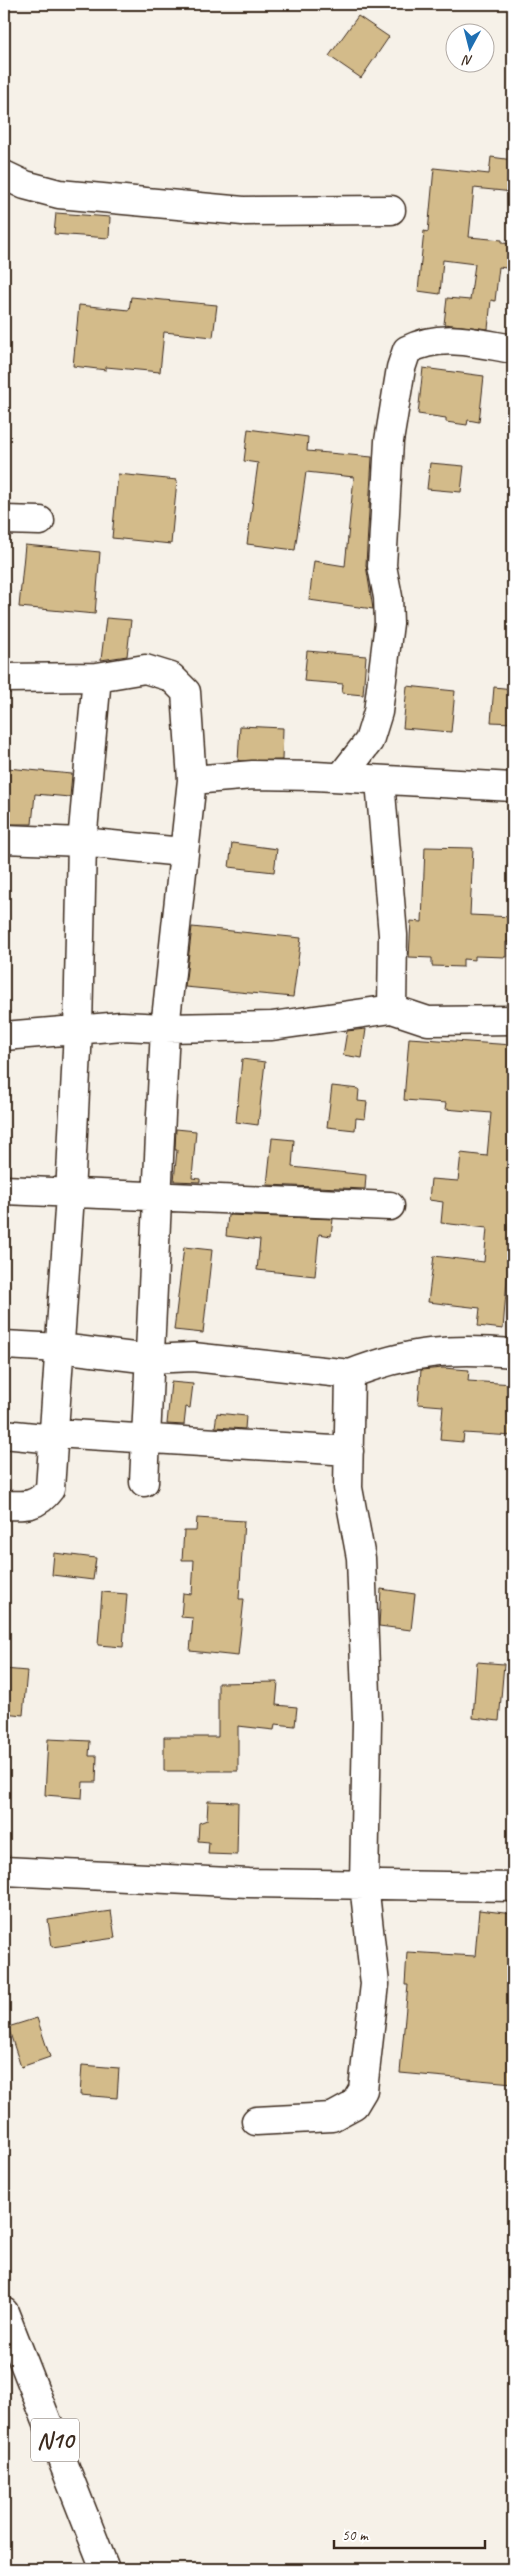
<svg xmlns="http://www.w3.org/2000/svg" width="517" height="2573" font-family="Caveat,sans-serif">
<rect width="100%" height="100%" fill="#f6f1e8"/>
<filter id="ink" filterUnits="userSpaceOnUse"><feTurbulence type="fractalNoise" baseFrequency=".02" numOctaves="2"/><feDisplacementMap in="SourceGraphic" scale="10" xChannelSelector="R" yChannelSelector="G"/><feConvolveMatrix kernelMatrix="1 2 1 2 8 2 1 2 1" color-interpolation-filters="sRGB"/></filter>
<g filter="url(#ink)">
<path fill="#d3bb8a" stroke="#3b2a1e" d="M358 16 389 37 361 78 329 56Z
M491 157 513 160V192L474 188 469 237 502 240V243L513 244V269L499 267 495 301 491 300 488 329 444 324 447 298 470 300 475 264 443 260 440 294 418 291 424 231 428 232 434 168 489 174Z
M56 213 110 217 109 238 54 234Z
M131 297 217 305 213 337 164 332 160 372 106 367V370L73 366 79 305 129 310Z
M423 368 484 376 479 422 468 420 467 425 446 422V418L418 414Z
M248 429 308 437 307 451 372 457 366 565 373 609 309 600 314 561 345 566 354 477 306 472 295 550 247 544 258 463 244 461Z
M430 463 464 466 461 492 427 489Z
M118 474 177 480 171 544 112 538Z
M25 545 100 552 95 614 19 607Z
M106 618 131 620 127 656 101 660Z
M307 651 366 656 363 695 342 693 343 684 304 681Z
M407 686 455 691 451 732 403 728Z
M494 687 513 689V723L491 722Z
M240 726 283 728 282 760 238 761Z
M7 768 72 774 70 797 35 794 32 824H4Z
M232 843 277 849 274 872 229 867Z
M425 847 473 848 470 915 513 917V942H506V957L475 956V960L463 959V967L432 966V958L409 957 411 921 422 922Z
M192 927 301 938 293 997 185 987Z
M366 1029 362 1058 343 1055 347 1031Z
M409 1038 513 1045V1168L508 1230H513V1256H509L503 1329 478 1326 480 1308 428 1302 434 1256 484 1262 487 1228 441 1223 443 1202 429 1200 431 1179 458 1181 461 1153 487 1156 491 1113 445 1109 446 1103 404 1100Z
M242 1059 265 1062 258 1125 236 1122Z
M332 1086 359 1089 358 1101 367 1102 365 1119 356 1118 355 1130 327 1127Z
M176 1129 196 1131 192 1178 200 1179V1182L174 1181 177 1150H175Z
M272 1138 294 1140 292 1167 366 1175 365 1189 267 1185Z
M228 1215 333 1219 331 1236 319 1234 315 1276 257 1270 260 1240 226 1236Z
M184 1247 212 1250 203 1333 174 1330Z
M443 1368 469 1370 468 1381 513 1384V1436L464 1433 463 1442 440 1440 443 1406 418 1404 421 1370Z
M171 1382 193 1384 190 1408 186 1407 184 1425 167 1424Z
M217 1413 246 1416 245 1429 215 1427Z
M197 1518 244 1521 239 1599H244L238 1656 190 1651 193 1618 181 1617 183 1593 192 1594 194 1560H182L184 1531H196Z
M54 1553 96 1558 93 1580 52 1575Z
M381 1589 415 1594 411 1630 379 1626Z
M102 1592 127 1594 123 1647 98 1645Z
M477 1662 504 1664 499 1721 473 1718Z
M4 1669 27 1671 23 1715 4 1713Z
M278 1682 276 1705 297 1707 295 1726 275 1724 274 1730 238 1726V1771H164V1737H218V1683Z
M48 1739 90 1741 89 1756H97L96 1782H83L82 1798 45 1795Z
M208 1801 238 1802 237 1855 208 1854 209 1842 198 1841 199 1823 207 1820Z
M479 1910 513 1914V2083L400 2073 408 1985H405L407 1952 475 1956Z
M111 1911 115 1938 52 1947 48 1920Z
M37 2018 50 2057 21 2067 8 2027Z
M82 2065 119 2068 117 2098 80 2095Z"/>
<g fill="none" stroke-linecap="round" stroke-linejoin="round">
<g stroke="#3b2a1e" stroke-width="31">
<path id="minor" d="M4 175 25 185 59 194 243 211 391 210
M4 520 40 521
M4 678 97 677 145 669 171 677 186 692 192 780 165 1028 144 1482
M341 777 369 741 378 712 389 623 388 597 382 566 389 441 401 368 407 350C442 332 476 343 513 349
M192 780 253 775 315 776 513 787
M380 781 393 935 392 1009
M4 839 82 842 182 852
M4 1036 122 1026 165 1028 272 1026 392 1009 428 1021 513 1020
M4 1190 390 1206
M4 1345 60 1348 150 1359 193 1357 350 1374 348 1488 361 1558 367 1722 364 1884 375 1984 363 2090 354 2105 332 2117 256 2121
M350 1374C410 1351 450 1348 513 1353
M55 1433 349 1451
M4 1434 54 1439
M4 1505C25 1506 37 1507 50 1489L70 1195 78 1030 82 842 97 677
M4 1871 249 1883 513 1887"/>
</g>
<g stroke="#3b2a1e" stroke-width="31">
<path id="highway" d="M4 2312 105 2569"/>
</g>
<use href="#minor" stroke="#fff" stroke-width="28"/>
<use href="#highway" stroke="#fff" stroke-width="28"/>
</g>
</g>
<g text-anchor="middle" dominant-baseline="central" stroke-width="5" stroke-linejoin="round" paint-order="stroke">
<rect fill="#fff" stroke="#766a62" stroke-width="1" x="31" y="2418.5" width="48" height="43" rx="4"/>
<g font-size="24" font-weight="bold" fill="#3b2a1e">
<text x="55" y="2440">N10</text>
</g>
</g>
<rect width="517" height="2573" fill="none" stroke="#fff" stroke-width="20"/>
<rect x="10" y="10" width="497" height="2553" fill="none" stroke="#3b2a1e" stroke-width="2" filter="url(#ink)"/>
<g transform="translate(470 48) rotate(187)"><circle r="24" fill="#ffffff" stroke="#b1aaa5"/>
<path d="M0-4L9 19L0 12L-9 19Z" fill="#1f6fb2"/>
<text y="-8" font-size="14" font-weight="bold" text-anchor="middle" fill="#3b2a1e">N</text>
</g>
<path d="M334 2540v8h151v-8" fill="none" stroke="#3b2a1e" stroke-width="2.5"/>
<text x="342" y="2540" font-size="15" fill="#3b2a1e" stroke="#ffffff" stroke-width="4" paint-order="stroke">50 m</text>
</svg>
